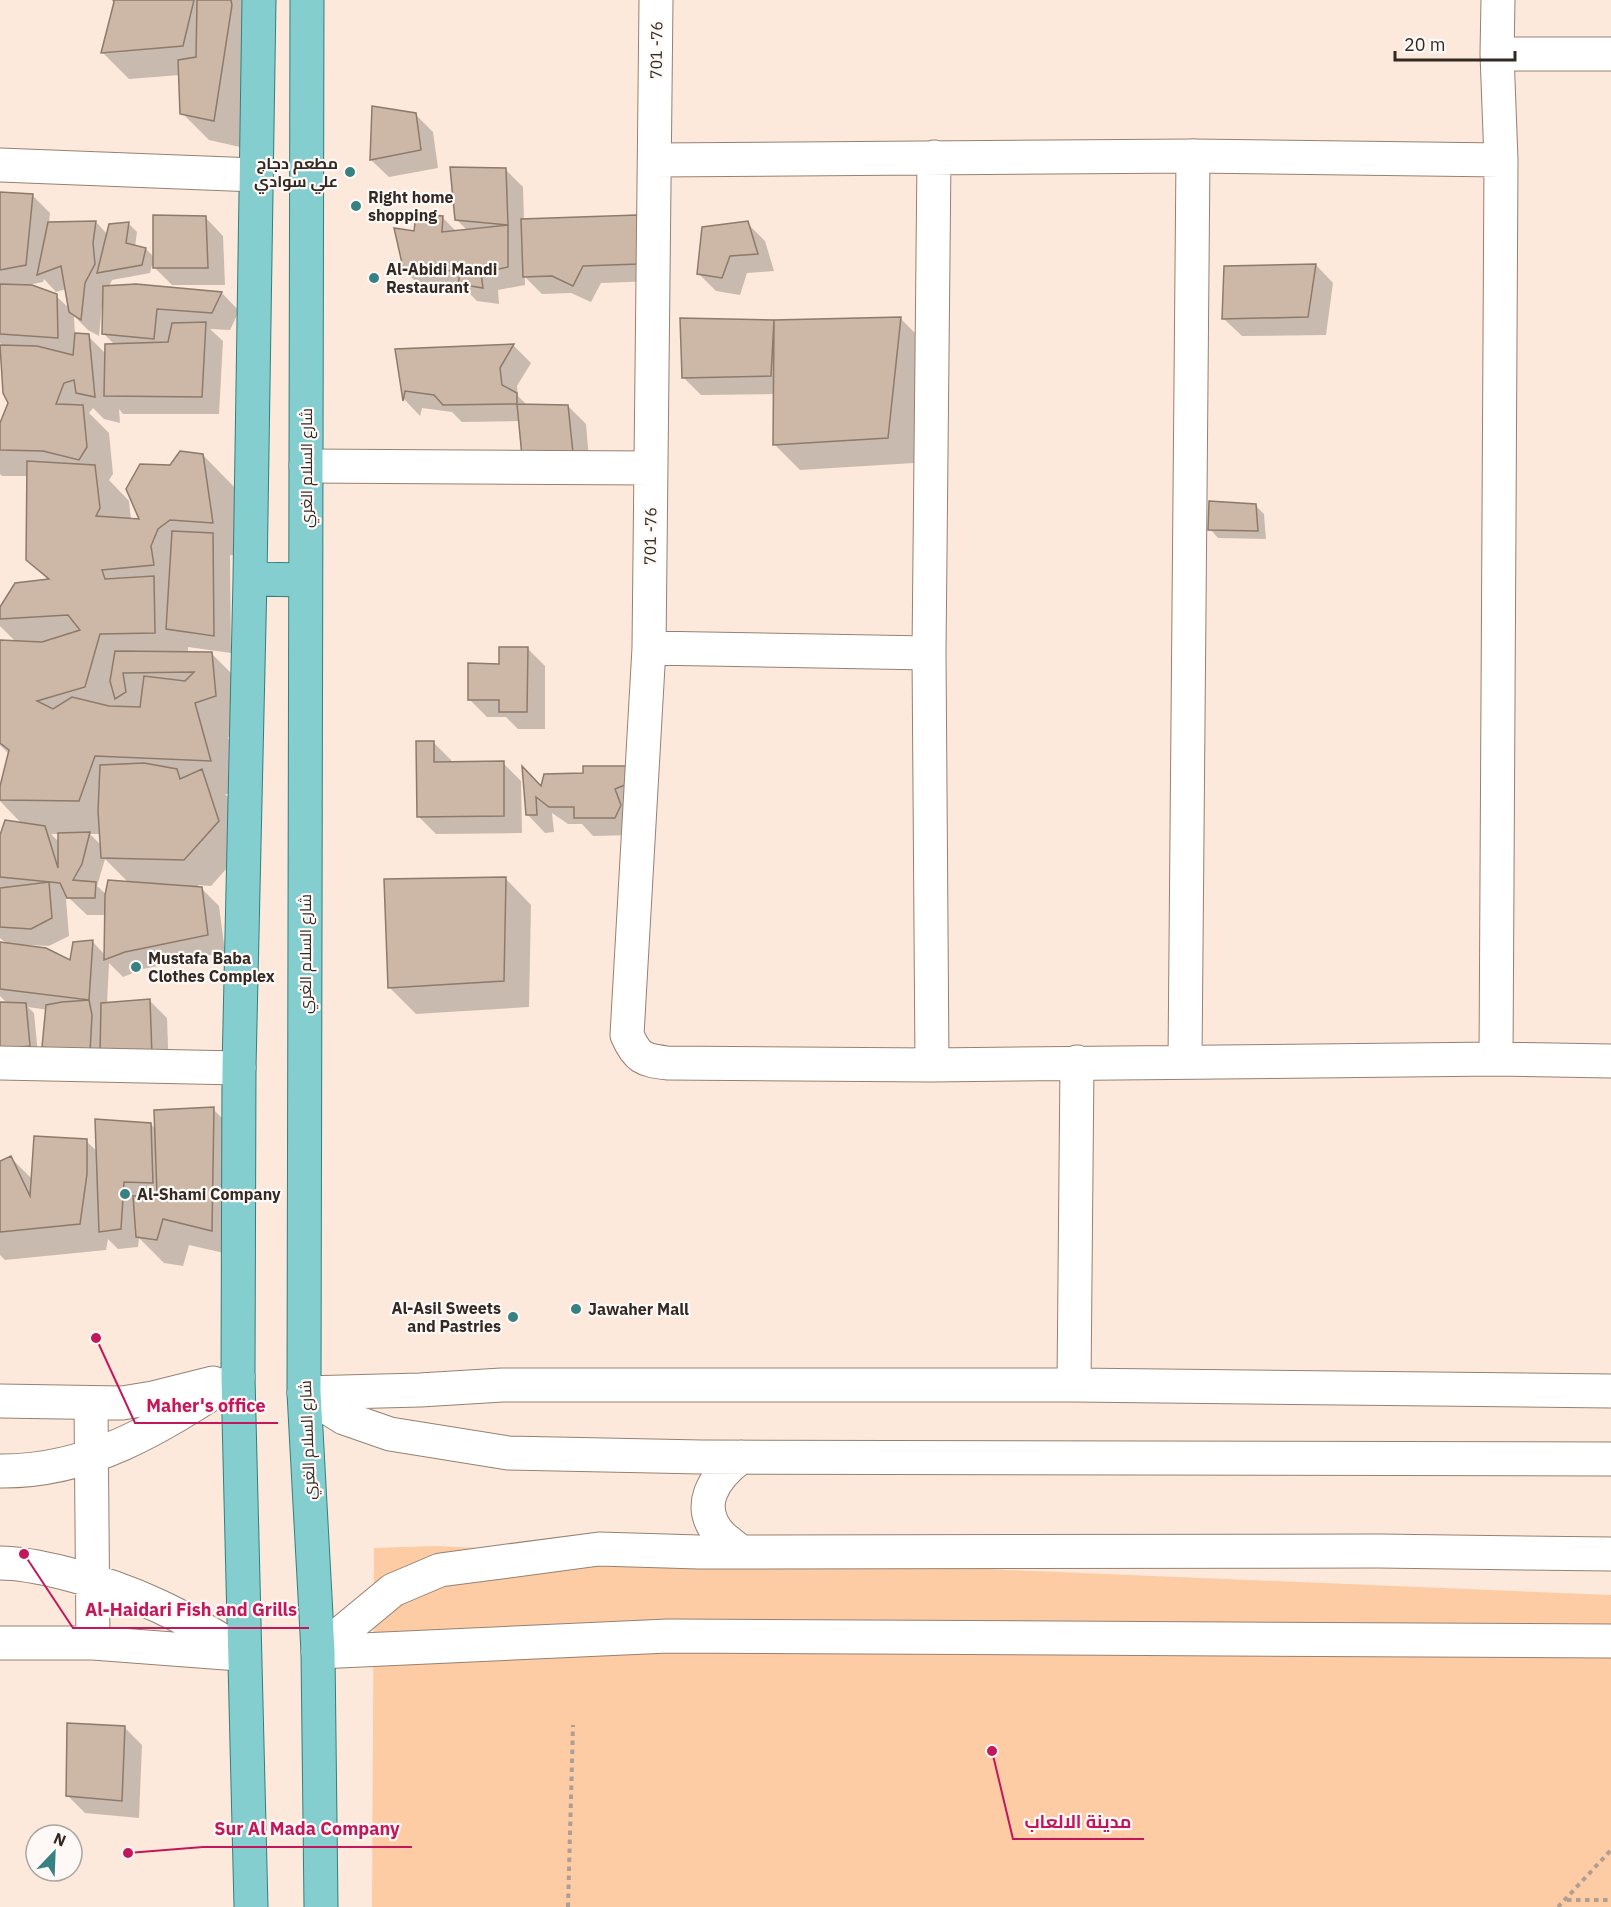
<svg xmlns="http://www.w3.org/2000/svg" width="1611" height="1907" font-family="'IBM Plex Sans',Cairo,sans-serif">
<rect width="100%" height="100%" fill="#fce9db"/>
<path fill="#fdcba4" d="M435 1546 1611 1595V1907H372L374 1548Z"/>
<path fill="#0003" fill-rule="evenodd" d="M115 0H252L240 147 209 140 182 113 180 75 129 79 103 53Z
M415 114 433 132 438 168 389 177 371 160Z
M505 169 523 187 524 220 636 217 654 235 655 281 601 283 591 302 571 293 542 294 525 277V285L498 290 499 304 477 301 464 288 423 289 406 272 416 233 442 217 457 232 468 231 457 220Z
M0 194 32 195 50 213 49 223 96 222 108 235 128 223 137 232 135 247 146 249 155 258 206 218 223 236 225 285H172L152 265 150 273 112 280 109 287 136 286 222 293 239 311 230 330 210 329 223 341 219 414H123L119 409 120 423 104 419 93 408 89 413 109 433 113 474 109 480 129 501 131 520H141L170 466 203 455 237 490 247 556 230 555 231 653 188 647V653L212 654 246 688 250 730 228 737 245 795 225 794 228 797 245 848 211 886 198 885 219 906 225 952 143 969 123 977 109 963 107 1004 149 1000 167 1018 169 1073 61 1065 44 1047 48 1010 28 1007 34 1013 38 1054 4 1057 0 1003 8 1004 0 996V944H7L0 938V890L2 889 0 887V839L23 825 0 801V791L10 755 0 745V642L17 643 0 626V609L49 581 28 559V476H2L0 474V424L10 403 5 393 0 355V346H3L0 343ZM44 279 56 292 66 289 70 309 56 296 28 285 43 282ZM102 306H104V334L115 345 106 354 88 336 75 334 74 316 88 330 99 336ZM51 834H59V842ZM90 834H101L102 846ZM105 859 129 883 107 895 97 886ZM66 899H70L87 915H106L105 955 92 941 71 962 29 947 30 945 49 946 69 936Z
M747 223 765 241 774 271 747 273 740 295 716 291 699 274Z
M1316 265 1333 283 1326 335 1242 336 1224 319Z
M900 318 926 344 914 463 800 470 774 444 775 394 701 395 683 377 773 322Z
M514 346 531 363 517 386 518 396 527 405 568 406 586 424 590 471 572 472 542 484 524 467 520 421 462 422 452 412 422 408 420 416 404 399 397 351Z
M1255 505 1264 514 1266 539 1218 538 1210 529Z
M527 648 545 666V729H518L506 717H487L470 700 501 665Z
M433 742 451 760V763H503L521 781 522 833 436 834 418 816Z
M634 767 633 835 593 836 582 824H568L552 813 554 832 545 833 528 815 524 769 542 787 585 774Z
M505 878 531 905 529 1007 416 1014 389 987Z
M213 1109 239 1135 237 1256 189 1245 183 1266 164 1263 139 1238 138 1247 118 1249 108 1239 106 1250 5 1260 0 1255V1163L11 1158 32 1179 86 1141 98 1152 151 1124 156 1130Z
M125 1728 142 1745 139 1818 85 1813 67 1795Z"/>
<path fill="#cdb7a6" stroke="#8e7a6a" stroke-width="1.5" d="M113 0H194L183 46 101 53 114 2Z
M197 0H231L232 5 214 121 180 114 178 60 196 57Z
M372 106 416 113 421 150 370 160Z
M450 167 506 168 508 225 455 220Z
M0 192 33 194 26 265 0 270Z
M416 214 443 216 442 232 508 225V267L481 273 483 288 458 284 461 268 448 271 404 272 394 228 414 231Z
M153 215 206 216 208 268H153Z
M637 215 638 264 583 266 573 286 552 276 523 277 521 219Z
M96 221 93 243 95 264 85 283 81 320 69 312 61 266 37 275 48 222Z
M748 221 758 254 730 256 722 278 697 274 702 227Z
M129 222 126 243 146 248 142 265 97 273 109 224Z
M1316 264 1308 317 1222 319 1224 266Z
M0 284 32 285 57 294 58 338 0 334Z
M136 284 222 292 212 313 157 309 154 339 102 334 103 286Z
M901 317 888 438 773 445 774 320Z
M680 318 774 320 771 376 682 378Z
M206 322 202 397 104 396 105 344 168 342 172 323Z
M75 333 89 334 95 397 76 393 74 380 64 383 56 404 83 405 87 447 79 460 43 451 0 450V423L8 403 3 393 0 345 37 346 73 355Z
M514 344 500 368 502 385 517 393V404L443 405 434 395 405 391 403 401 395 349Z
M517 404 568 405 573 453 523 467Z
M180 451 203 454 213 523 170 520 158 529 151 546 154 565 102 570 105 579 154 576 155 633 100 634 85 687 37 701 53 709 72 697 109 706 140 707 144 676 185 681 194 672 123 673 126 692 115 699 110 681 115 651 212 652 216 696 195 703 211 761 95 756 79 801 0 800V786L9 750 0 743V640L42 642 80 630 68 615 0 619V607L15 583 49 579 26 560 27 461 95 465 100 508 96 516 139 519 126 489 140 464 170 465Z
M1209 501 1256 504 1258 531 1208 530Z
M172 531 213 533 214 636 166 629Z
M499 647H528L527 712H499V700H468V663L499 664Z
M416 741H434V762L504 761V816L417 817Z
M144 763 177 769 180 779 202 769 219 821 184 860 101 858 98 811 100 765Z
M522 766 541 786 544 774 583 773V766H634L635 781 615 789 621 805 615 818H574V807H549L536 797 537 815H526Z
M5 820 45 826 58 868V833L90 832 82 864 73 880 96 882 95 898H67L60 883 0 877V835Z
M506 877 504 981 388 988 384 879Z
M108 880 202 887 208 935 125 952 104 960 105 895Z
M49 882 52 918 31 929 0 927V888Z
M93 940 89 1000 0 989V942L46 948 70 960 73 942Z
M150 999 152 1056 100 1054 101 1003Z
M89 1000 92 1015 90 1053 42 1047 46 1005 62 1002Z
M0 1002 26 1003 30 1046 0 1049Z
M214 1107 212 1231 163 1219 157 1240 136 1237 133 1196 157 1195 154 1110Z
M95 1119 151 1123 153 1183 124 1182 121 1229 99 1232Z
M34 1136 87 1139V1174L80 1224 0 1232V1161L11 1156 30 1196Z
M67 1723 125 1726 122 1801 66 1796Z"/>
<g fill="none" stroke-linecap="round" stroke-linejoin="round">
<g stroke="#968171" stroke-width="35">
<path id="minor" d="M656 0 649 648 627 1035C637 1058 643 1060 667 1063L932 1065 1496 1059 1611 1061
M1497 54H1611
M655 160 1193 156 1501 160
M0 165 256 175
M306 466 651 468
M649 648 929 653
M1496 1059 1501 160 1497 54 1498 0
M1185 1061 1193 156
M0 1063 239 1068
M932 1065 929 653 934 157
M1074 1385 1077 1062
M304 1393 344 1418 390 1434 508 1453 701 1457 1611 1459
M304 1393 420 1390 502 1385H1074L1611 1391
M0 1401 122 1403 153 1398 213 1383
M91 1403 93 1643
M741 1457C714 1477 693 1507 722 1537 728 1542 735 1547 741 1552
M0 1471C93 1472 163 1425 238 1377
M0 1563C21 1563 44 1568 64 1573 134 1590 184 1616 244 1654
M0 1643H93L239 1654
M318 1652 393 1590 440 1570 599 1549 699 1552 1378 1551 1611 1554
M318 1652 668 1636 1611 1641"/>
</g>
<g stroke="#337f7f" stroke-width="35">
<path id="major" d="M307 0 304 1393 318 1652 321 1907
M250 579 305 580
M251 1907 238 1377 239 1068 250 579 259 0"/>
</g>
<path stroke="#ae9f94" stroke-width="4" stroke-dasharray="4.5 4.5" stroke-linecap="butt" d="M1567 1900H1611
M568 1907 573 1725
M1558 1907 1611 1850"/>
<use href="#minor" stroke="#fff" stroke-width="33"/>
<use href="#major" stroke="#85ced0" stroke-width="33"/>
</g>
<g fill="#388183" stroke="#fef9f6" stroke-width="2">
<circle cx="350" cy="172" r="6"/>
<circle cx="356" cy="206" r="6"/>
<circle cx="374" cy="278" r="6"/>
<circle cx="136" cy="967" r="6"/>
<circle cx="125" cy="1194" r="6"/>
<circle cx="576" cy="1309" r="6"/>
<circle cx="513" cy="1317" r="6"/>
</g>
<g text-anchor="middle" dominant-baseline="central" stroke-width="4.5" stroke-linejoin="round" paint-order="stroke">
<g font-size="16" fill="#322922" stroke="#fef9f6">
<text transform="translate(656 50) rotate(-89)">701 -76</text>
<text transform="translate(306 468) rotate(-90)">شارع السلام الغري</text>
<text transform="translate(650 536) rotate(-89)">701 -76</text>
<text transform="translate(305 954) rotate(-90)">شارع السلام الغري</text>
<text transform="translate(307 1440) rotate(-92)">شارع السلام الغري</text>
</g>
<g font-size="16" font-weight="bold" fill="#322922" stroke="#fef9f6" text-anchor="start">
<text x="338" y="163" text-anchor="end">مطعم دجاج<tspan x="338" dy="18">علي سوادي</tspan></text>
<text x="368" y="197">Right home<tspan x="368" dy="18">shopping</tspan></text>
<text x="386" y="269">Al-Abidi Mandi<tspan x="386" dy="18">Restaurant</tspan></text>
<text x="148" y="958">Mustafa Baba<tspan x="148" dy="18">Clothes Complex</tspan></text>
<text x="137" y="1194">Al-Shami Company</text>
<text x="501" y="1308" text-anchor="end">Al-Asil Sweets<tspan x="501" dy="18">and Pastries</tspan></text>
<text x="588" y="1309">Jawaher Mall</text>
</g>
</g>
<path fill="none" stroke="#c2185b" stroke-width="2" d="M96 1338L135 1423H278M24 1554L73 1628H309M992 1751L1013 1839H1144M128 1853L203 1847H412"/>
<g fill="#c2185b" stroke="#fef9f6" stroke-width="2">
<circle cx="96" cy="1338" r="6"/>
<circle cx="24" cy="1554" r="6"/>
<circle cx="992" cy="1751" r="6"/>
<circle cx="128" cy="1853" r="6"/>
</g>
<g font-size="18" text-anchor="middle" font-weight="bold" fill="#c2185b" stroke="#fef9f6" stroke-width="4.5" stroke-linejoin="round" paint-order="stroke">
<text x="206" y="1412">Maher's office</text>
<text x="191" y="1616">Al-Haidari Fish and Grills</text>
<text x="1078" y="1828">مدينة الالعاب</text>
<text x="307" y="1835">Sur Al Mada Company</text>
</g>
<g transform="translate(54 1853) rotate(23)"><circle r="28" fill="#fef9f6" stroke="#aca6a1" stroke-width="1.5"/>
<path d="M0-4.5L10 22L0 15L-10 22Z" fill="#388183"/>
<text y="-9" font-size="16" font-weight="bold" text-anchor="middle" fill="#322922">N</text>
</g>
<path d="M1395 51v9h120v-9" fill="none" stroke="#322922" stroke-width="3"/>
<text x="1404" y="51" font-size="18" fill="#322922" stroke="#fef9f6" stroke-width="4.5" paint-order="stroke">20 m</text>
</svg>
